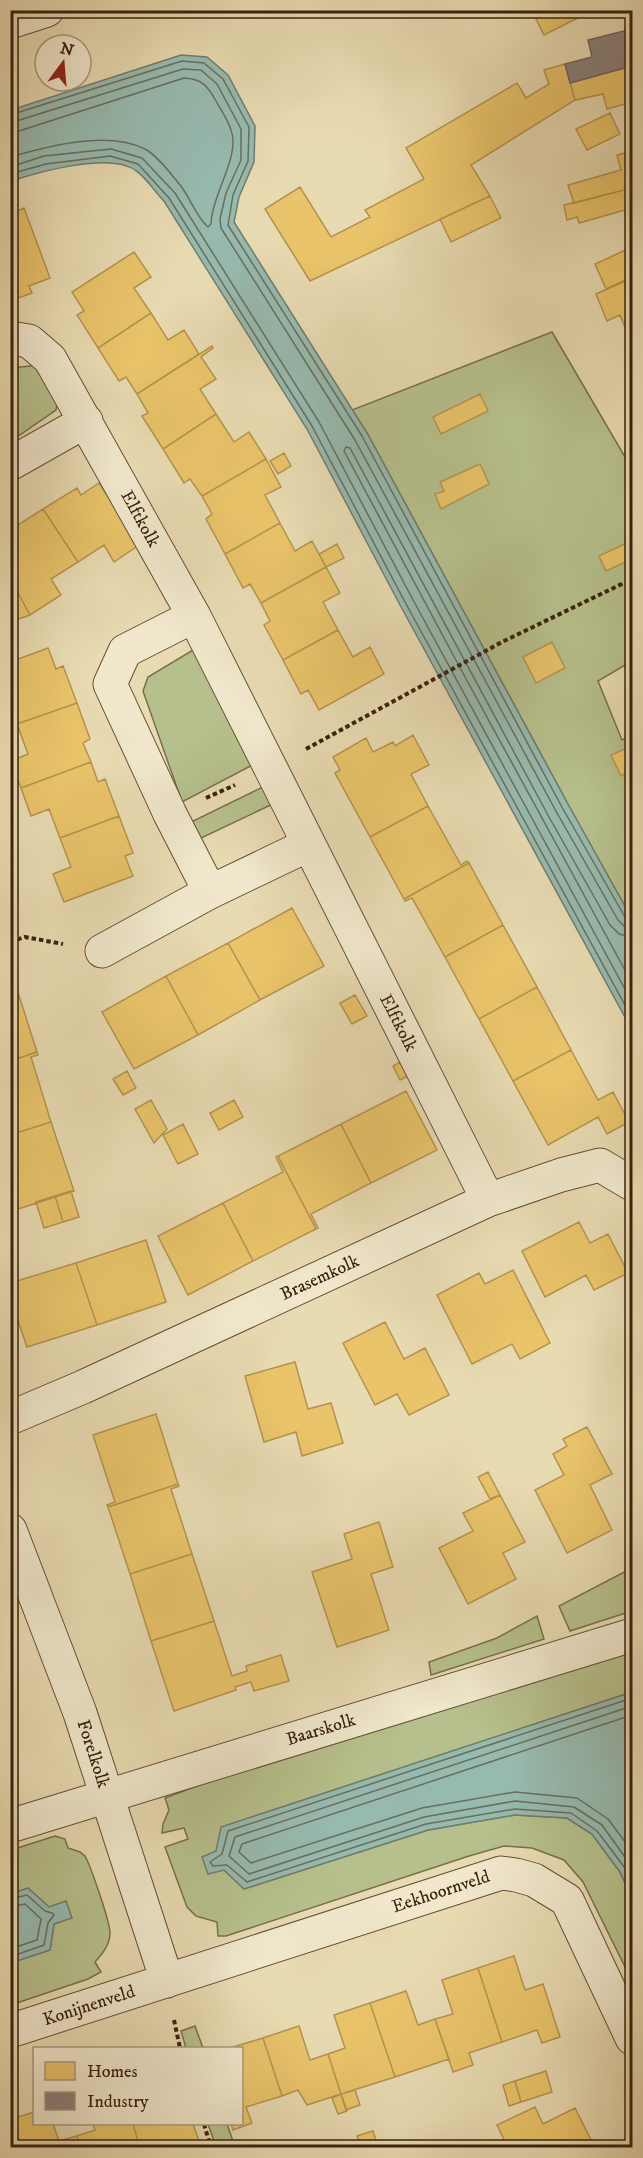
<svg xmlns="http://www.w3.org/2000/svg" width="643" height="2158" font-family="'IM FELL DW Pica',serif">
<rect width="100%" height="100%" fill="#e8dab1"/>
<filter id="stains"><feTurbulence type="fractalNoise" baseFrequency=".00333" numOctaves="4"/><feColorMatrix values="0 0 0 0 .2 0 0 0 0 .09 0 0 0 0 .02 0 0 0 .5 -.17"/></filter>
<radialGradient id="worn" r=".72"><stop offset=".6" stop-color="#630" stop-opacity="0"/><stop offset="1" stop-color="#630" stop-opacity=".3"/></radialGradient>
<path fill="#b6c08c" stroke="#78704c" stroke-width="1.5" d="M552 332 632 469V661L598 681 622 740 632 735V919L569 806 367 433 352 410Z
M40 365 58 399 56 410 11 441 10 388 13 387 11 383V368Z
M203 644 260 761 182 802 143 691 148 677Z
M271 783 277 802 199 839 191 822Z
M632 1568V1611L570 1631 559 1606Z
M537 1616 544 1639 431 1675 429 1662 497 1638Z
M632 1645V1692L222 1827 223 1869 244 1889 428 1830 515 1815 567 1818 592 1834 620 1872 632 1898V1981L583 1882 564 1860 532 1848 504 1846 469 1856 226 1936H218L217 1922 196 1916 187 1907 165 1847 188 1839 184 1828 162 1833 163 1824 169 1810 165 1798 235 1772Z
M55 1836 65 1839 68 1848 80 1852 85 1856C91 1867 110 1922 110 1933 110 1945 102 1954 95 1962L101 1972 88 1979 11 2005 10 1963 50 1950 54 1924 71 1917 49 1907 28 1888 11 1894V1850Z
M195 2026 203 2048H186L181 2031Z
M208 2124H227L235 2147H216Z"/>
<path fill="#97baaf" stroke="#717d6e" stroke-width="1.5" d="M181 55 207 57 228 75 255 126 254 162 239 197 234 222 367 433 569 806 632 919V1030L400 605 307 429 164 201C155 192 146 177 135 170 109 152 39 172 11 181V110Z
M632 1692V1898L620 1872 592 1834 567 1818 515 1815 428 1830 244 1889 224 1870 208 1874 202 1857 216 1851 221 1827Z
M28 1888 49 1907 66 1901 72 1918 54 1924 50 1950 11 1963V1894Z"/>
<path fill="#e9c46a" stroke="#b4934e" stroke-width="1.5" d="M553 10H584L586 14 544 35 536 19Z
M565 64 575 100 471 165 490 196 310 281 265 209 300 187 331 237 370 217 365 210 424 179 406 148 517 83 526 98 549 84 544 70Z
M632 66V102L607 109 603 94 575 100 570 83Z
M610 113 620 134 587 150 576 129Z
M632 151V188L574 203 568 185 621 170 617 155Z
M632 188V211V208L579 223 577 217 567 220 564 205Z
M490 196 501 218 451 242 440 219Z
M24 208 50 278 29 286 32 293 10 301V214Z
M632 247V277L606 289 595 264Z
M134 252 151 277 134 288 151 313 98 348 77 315 84 311 72 292Z
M632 278V345L620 315 607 321 596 294Z
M151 313 168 340 184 330 199 354 137 394 126 377 119 381 98 348Z
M212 346 213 348 201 357 216 379 200 389 216 414 163 449 142 416 148 413 137 394Z
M480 394 488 411 441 434 433 417Z
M216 414 234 442 249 432 266 459 202 496 190 479 184 483 163 449Z
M284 453 291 466 278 474 270 461Z
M266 459 281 487 265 495 280 523 225 554 206 519 212 514 202 496Z
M480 464 489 484 441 509 435 494 444 491 440 482Z
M99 483 139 545 114 562 104 545 78 562 43 509 77 488 81 495Z
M43 509 78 562 51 579 61 595 30 615 10 578V539L14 537 10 530Z
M280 523 295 551 312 541 326 567 261 603 250 584 243 588 225 554Z
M631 541 632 559 606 571 599 556Z
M337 544 344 558 326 567 319 554Z
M326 567 340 593 323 602 338 630 283 660 264 625 270 621 261 603Z
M10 578 30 615 10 622Z
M338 630 353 657 370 647 384 674 319 710 308 690 301 694 283 660Z
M552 642 565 668 536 683 523 657Z
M48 648 56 669 63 666 77 703 17 724 10 706V662Z
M77 703 90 739 83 743 91 762 21 788 11 761 28 754 17 724Z
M413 735 429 765 411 774 428 806 370 837 335 773 340 770 333 757 366 738 373 752 393 742 395 746Z
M629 747 632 754V769L621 776 611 755Z
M91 762 98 782 105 779 119 816 60 838 49 809 31 816 21 788Z
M428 806 461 865 467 861 469 863 404 899 370 837Z
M119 816 133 853 125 856 133 876 64 902 53 874 71 867 60 838Z
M469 863 503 925 445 957 412 898 405 901 404 899Z
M292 908 324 966 260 1000 228 943Z
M503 925 537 987 479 1019 445 957Z
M228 943 260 1000 198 1035 166 976Z
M166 976 198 1035 134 1069 102 1012Z
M15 983 37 1052 10 1061V984Z
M537 987 571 1050 513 1081 479 1019Z
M355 995 367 1016 352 1024 340 1003Z
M571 1050 598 1100 613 1092 629 1122 607 1134 598 1117 548 1145 513 1081Z
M37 1052 38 1055 31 1057 51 1122 10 1135V1061Z
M400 1062 408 1076 400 1080 393 1066Z
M127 1071 136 1088 123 1095 113 1079Z
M406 1091 437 1150 371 1183 341 1124Z
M151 1100 167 1129 154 1143 135 1109Z
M234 1100 243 1117 219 1130 210 1113Z
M51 1122 74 1191 12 1211 10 1135Z
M183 1124 198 1154 178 1164 163 1135Z
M341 1124 371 1183 311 1214 318 1228 316 1229 278 1156Z
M278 1156 316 1229 253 1261 223 1203 283 1172 276 1157Z
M71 1191 79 1217 63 1222 55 1196Z
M55 1196 63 1222 44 1228 36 1202Z
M223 1203 253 1261 188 1295 158 1236Z
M579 1222 590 1243 608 1234 628 1273 594 1290 586 1275 545 1297 522 1251Z
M146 1240 166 1302 97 1325 76 1263Z
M76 1263 97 1325 27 1347 10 1297V1283Z
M513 1270 550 1343 520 1359 512 1344 472 1364 437 1295 479 1273 485 1284Z
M385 1322 404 1359 425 1348 449 1395 409 1415 397 1394 375 1405 343 1343Z
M295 1362 308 1409 331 1403 343 1443 302 1456 296 1432 264 1442 245 1376Z
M156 1414 178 1484 108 1507 107 1505 115 1502 93 1435Z
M587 1427 612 1474 590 1485 612 1530 567 1553 535 1490 564 1475 553 1454 567 1446 563 1439Z
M488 1472 500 1495 490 1499 478 1477Z
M178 1484 179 1486 171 1489 192 1554 130 1574 108 1507Z
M500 1495 525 1542 503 1553 516 1579 468 1604 439 1548 473 1531 463 1513Z
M379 1522 393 1567 371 1574 389 1630 337 1647 312 1572 352 1559 344 1534Z
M192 1554 214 1621 151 1641 130 1574Z
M214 1621 232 1676 247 1671 246 1666 281 1655 289 1681 254 1691 251 1682 235 1687 236 1690 174 1711 151 1641Z
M514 1956 525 1990 543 1984 560 2037 542 2043 537 2030 502 2042 478 1968Z
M478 1968 502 2042 469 2053 473 2065 453 2072 435 2019 453 2014 442 1980Z
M406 1991 418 2025 435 2019 449 2059 395 2077 370 2003Z
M370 2003 395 2077 341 2094 328 2054 345 2048 334 2015Z
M299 2026 310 2060 328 2054 341 2094 307 2105 298 2090 282 2096 263 2038Z
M263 2038 282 2096 246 2107 252 2123 233 2130 231 2124H242V2048H230Z
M546 2071 552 2092 521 2102 515 2081Z
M515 2081 521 2102 509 2106 503 2085Z
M355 2090 360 2105 346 2110 341 2094Z
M341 2094 347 2111 338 2114 332 2098Z
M535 2107 543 2124 575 2108 592 2142 581 2148H508L497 2125Z
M34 2112V2124H53L59 2141 77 2136 81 2148H22L12 2119Z
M12 2119 22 2148H10V2120Z
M93 2124H133L140 2148H81L77 2136 95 2130Z
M133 2124H193L199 2141 178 2148H140Z
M373 2131 378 2147 361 2148 357 2136Z"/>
<path fill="#8a817c" stroke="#72645b" stroke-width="1.5" d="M632 29V66L570 83 565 64 592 57 588 40Z"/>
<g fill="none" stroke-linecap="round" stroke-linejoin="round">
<path stroke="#686e5e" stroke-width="1.5" d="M10 115 182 61 204 63 223 79 249 127 248 161 233 195 228 225 362 436 563 809 625 917 632 920
M10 123 183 69 201 70 217 84 241 129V160L226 193 220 219 221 228 355 440 557 813 618 920 624 926 632 928
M10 132 19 131 184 78C202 79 207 85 216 101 221 110 228 120 231 130 241 155 212 194 211 224L208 227C196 217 190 197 180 185 171 174 158 156 145 149 108 130 49 146 10 157
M10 167 44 156 111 149 142 158 175 193 319 422 412 598 632 1002
M10 174 46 164 110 156 138 164 169 198 312 426 405 602 632 1018
M632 937 619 934 610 925 549 817 350 448 346 447 344 451 458 664 632 983
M632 1698 228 1831 222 1854 210 1862 213 1866 227 1865 247 1882 426 1824 515 1809 571 1813 597 1831 625 1868 632 1884
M632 1706 235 1837 229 1856 249 1874 424 1817 515 1801 574 1807 602 1825 632 1867
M632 1715 242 1844 239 1852 251 1863 422 1808 515 1792 577 1798 608 1819 632 1851
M10 1899 27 1895 45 1911 52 1913 54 1915 48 1923 44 1945 10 1957
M10 1907 25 1904 41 1919 37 1940 10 1949"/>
<g stroke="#654f36" stroke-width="35">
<path id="minor" d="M10 22 47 10
M10 338 29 341 50 359 194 616 488 1200
M10 464 86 421
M194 616 125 651 110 684 170 814 210 892
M102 951 210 892 308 845
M10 1418 83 1387 488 1200 561 1175 600 1165 632 1184
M10 1530 80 1713 167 1981
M10 1826 632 1635
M10 2031 501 1873 516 1875 534 1880 567 1900 632 2038"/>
</g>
<path stroke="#39210d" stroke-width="4" stroke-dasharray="4.5 3" stroke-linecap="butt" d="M306 749 502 642 632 579
M206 798 235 785
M10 942 25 937 63 944
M174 2020 180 2048
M204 2124 211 2148"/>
<use href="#minor" stroke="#f0e7cc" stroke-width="33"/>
</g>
<g text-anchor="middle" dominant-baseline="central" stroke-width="6" stroke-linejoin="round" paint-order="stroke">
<g font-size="18" fill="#39210d" stroke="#f0e7cc">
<text transform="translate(140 519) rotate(61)">Elftkolk</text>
<text transform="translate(398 1023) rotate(63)">Elftkolk</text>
<text transform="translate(320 1278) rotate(-25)">Brasemkolk</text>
<text transform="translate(321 1730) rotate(-17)">Baarskolk</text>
<text transform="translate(93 1754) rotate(72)">Forelkolk</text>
<text transform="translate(441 1892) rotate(-18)">Eekhoornveld</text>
<text transform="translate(89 2006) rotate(-18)">Konijnenveld</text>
</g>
</g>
<rect width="643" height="2158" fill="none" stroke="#e8dab1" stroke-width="36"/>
<rect x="12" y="12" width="619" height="2134" fill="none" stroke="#39210d" stroke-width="3"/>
<rect x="18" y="18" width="607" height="2122" fill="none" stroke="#39210d" stroke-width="1.5"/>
<rect x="33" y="2047" width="210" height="78" fill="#f0e7cc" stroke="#a79880" stroke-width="1.5"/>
<rect x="45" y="2062" width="30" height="18" fill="#e9c46a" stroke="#a79880" stroke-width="1.5"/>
<text x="87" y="2077" font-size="18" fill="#39210d">Homes</text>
<rect x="45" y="2092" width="30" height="18" fill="#8a817c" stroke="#a79880" stroke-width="1.5"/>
<text x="87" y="2107" font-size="18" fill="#39210d">Industry</text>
<g transform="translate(63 63) rotate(16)"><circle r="28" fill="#f0e7cc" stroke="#a79880" stroke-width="1.5"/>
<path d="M0-4.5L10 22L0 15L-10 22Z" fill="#8f2418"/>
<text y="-9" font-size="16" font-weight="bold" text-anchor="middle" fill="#39210d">N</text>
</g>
<rect width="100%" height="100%" filter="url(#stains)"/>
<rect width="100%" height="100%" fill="url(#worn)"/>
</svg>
